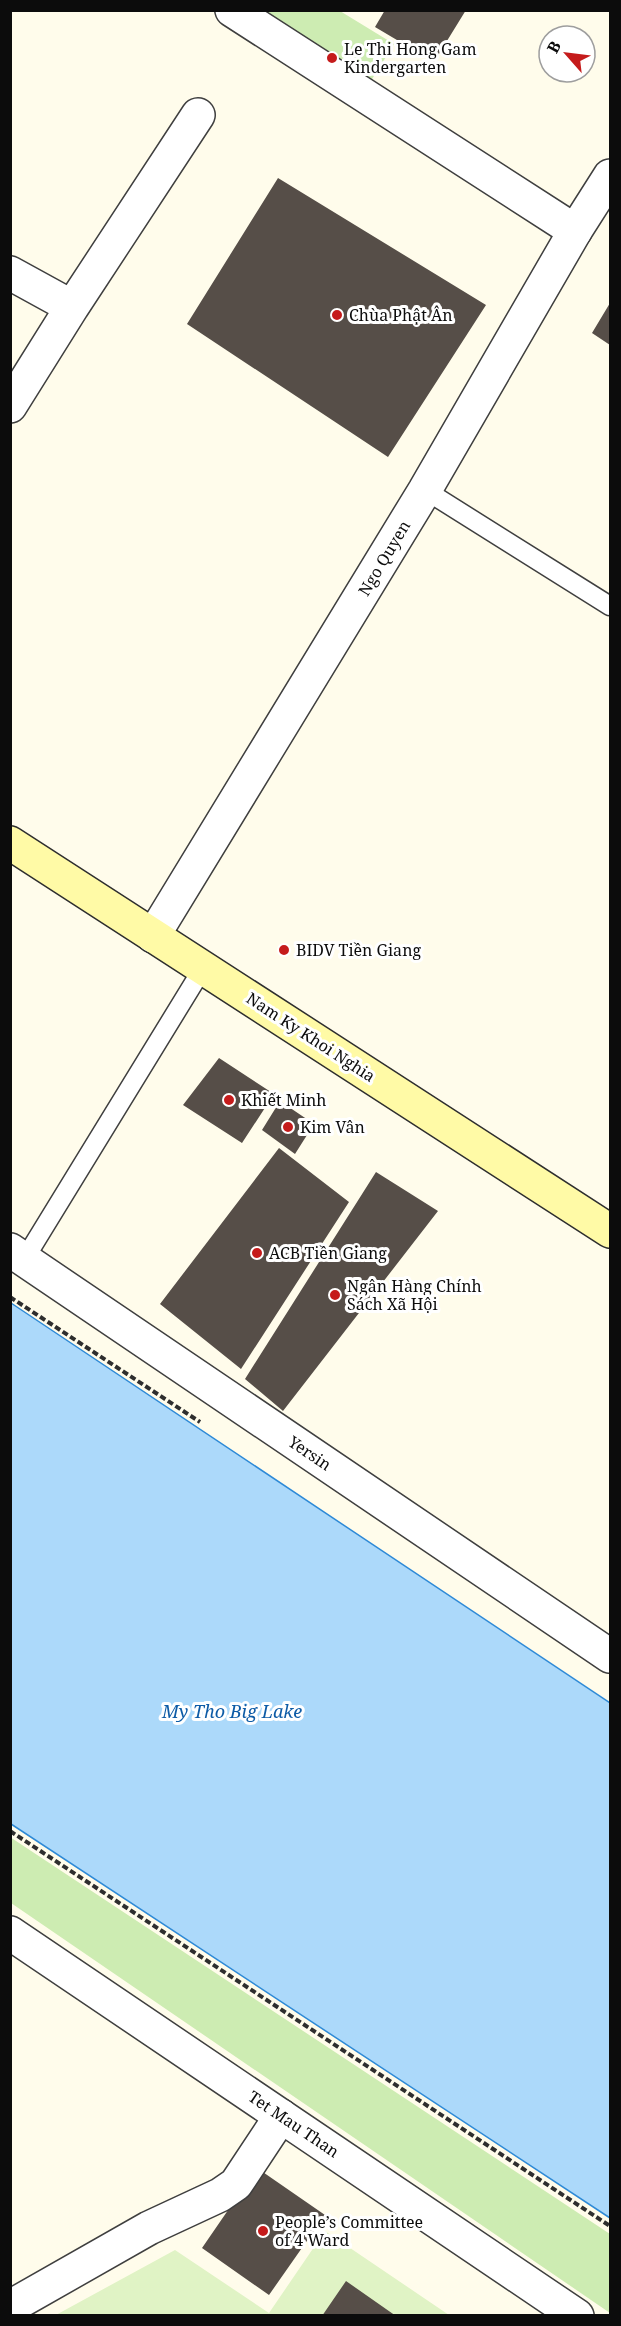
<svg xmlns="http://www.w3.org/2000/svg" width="621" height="2326" font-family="'Noto Serif',serif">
<rect width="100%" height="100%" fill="#fffceb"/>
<path fill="#cdecb2" d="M216 11H340L394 44 359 100Z
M10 1837 610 2234V2313L11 1903Z"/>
<path fill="#e0f3c5" d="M325 2231 449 2315 54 2316 175 2250 269 2313Z"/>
<path fill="#acd9fa" stroke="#2e8ad7" stroke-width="1.5" d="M11 1303 610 1703V2218L11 1824Z"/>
<path fill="#564e48" d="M385 10H466L434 62 375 27Z
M278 178 486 305 388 457 187 324Z
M610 303V345L592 333Z
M219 1058 274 1094 242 1143 183 1105Z
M280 1101 314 1124 295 1154 262 1130Z
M279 1148 349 1202 241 1369 160 1304Z
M376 1172 438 1211 283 1411 245 1379Z
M257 2168 325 2215 269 2295 202 2248Z
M346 2281 396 2316H322Z"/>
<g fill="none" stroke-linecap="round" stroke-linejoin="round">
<g stroke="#3f3f3f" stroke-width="21">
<path id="service" d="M425 490 610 606
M24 1260 203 968"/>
</g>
<g stroke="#3f3f3f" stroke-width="36">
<path id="minor" d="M232 10 575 231
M10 273 72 307 198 115
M10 406 72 307
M10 2307 149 2228 220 2195 236 2184 281 2116"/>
</g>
<g stroke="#3f3f3f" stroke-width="36">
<path id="tertiary" d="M153 936 425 490 575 231 610 176
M10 1250 610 1656
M10 1933 577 2316"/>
</g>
<g stroke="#2e2e2e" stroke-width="36">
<path id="secondary" d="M10 843 610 1231"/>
</g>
<path stroke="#2e2e2e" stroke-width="4" stroke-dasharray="6 3" stroke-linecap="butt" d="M10 1297 200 1422
M10 1831 610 2226"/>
<use href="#service" stroke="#fff" stroke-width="18"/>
<use href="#minor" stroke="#fff" stroke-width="33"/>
<use href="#tertiary" stroke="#fff" stroke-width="33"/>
<use href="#secondary" stroke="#fffaa6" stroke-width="33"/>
</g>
<g fill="#c51b1b" stroke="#fff" stroke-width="2">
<circle cx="332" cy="58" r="6"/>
<circle cx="337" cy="315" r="6"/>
<circle cx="284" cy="950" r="6"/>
<circle cx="229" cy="1100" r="6"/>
<circle cx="288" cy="1127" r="6"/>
<circle cx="257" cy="1253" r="6"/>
<circle cx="335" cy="1295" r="6"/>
<circle cx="263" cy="2231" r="6"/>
</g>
<g text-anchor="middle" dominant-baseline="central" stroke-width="6" stroke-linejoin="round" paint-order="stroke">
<g font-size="16" fill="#0c0c0c" stroke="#fff" text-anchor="start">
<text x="344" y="49">Le Thi Hong Gam<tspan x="344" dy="18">Kindergarten</tspan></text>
<text x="349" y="315">Chùa Phật Ân</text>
<text x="296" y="950">BIDV Tiền Giang</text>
<text x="241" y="1100">Khiết Minh</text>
<text x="300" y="1127">Kim Vân</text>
<text x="269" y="1253">ACB Tiền Giang</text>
<text x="347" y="1286">Ngân Hàng Chính<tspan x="347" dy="18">Sách Xã Hội</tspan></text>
<text x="275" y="2222">People’s Committee<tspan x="275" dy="18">of 4 Ward</tspan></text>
</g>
<g font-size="16" fill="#0c0c0c" stroke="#fff">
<text transform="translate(384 558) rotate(-59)">Ngo Quyen</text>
<text transform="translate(311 1037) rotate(33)">Nam Ky Khoi Nghia</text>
<text transform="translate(310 1453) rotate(34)">Yersin</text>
<text transform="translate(294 2124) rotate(34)">Tet Mau Than</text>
</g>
<g font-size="18" font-style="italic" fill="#0d5ba6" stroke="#fff">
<text x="232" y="1711">My Tho Big Lake</text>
</g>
</g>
<rect width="621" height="2326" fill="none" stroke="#0c0c0c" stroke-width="24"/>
<g transform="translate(567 54) rotate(298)"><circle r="28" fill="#ffffff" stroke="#9e9e9e" stroke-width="1.5"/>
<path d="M0-4.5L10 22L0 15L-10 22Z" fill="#c51b1b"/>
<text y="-9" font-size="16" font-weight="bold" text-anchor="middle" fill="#0c0c0c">B</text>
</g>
</svg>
